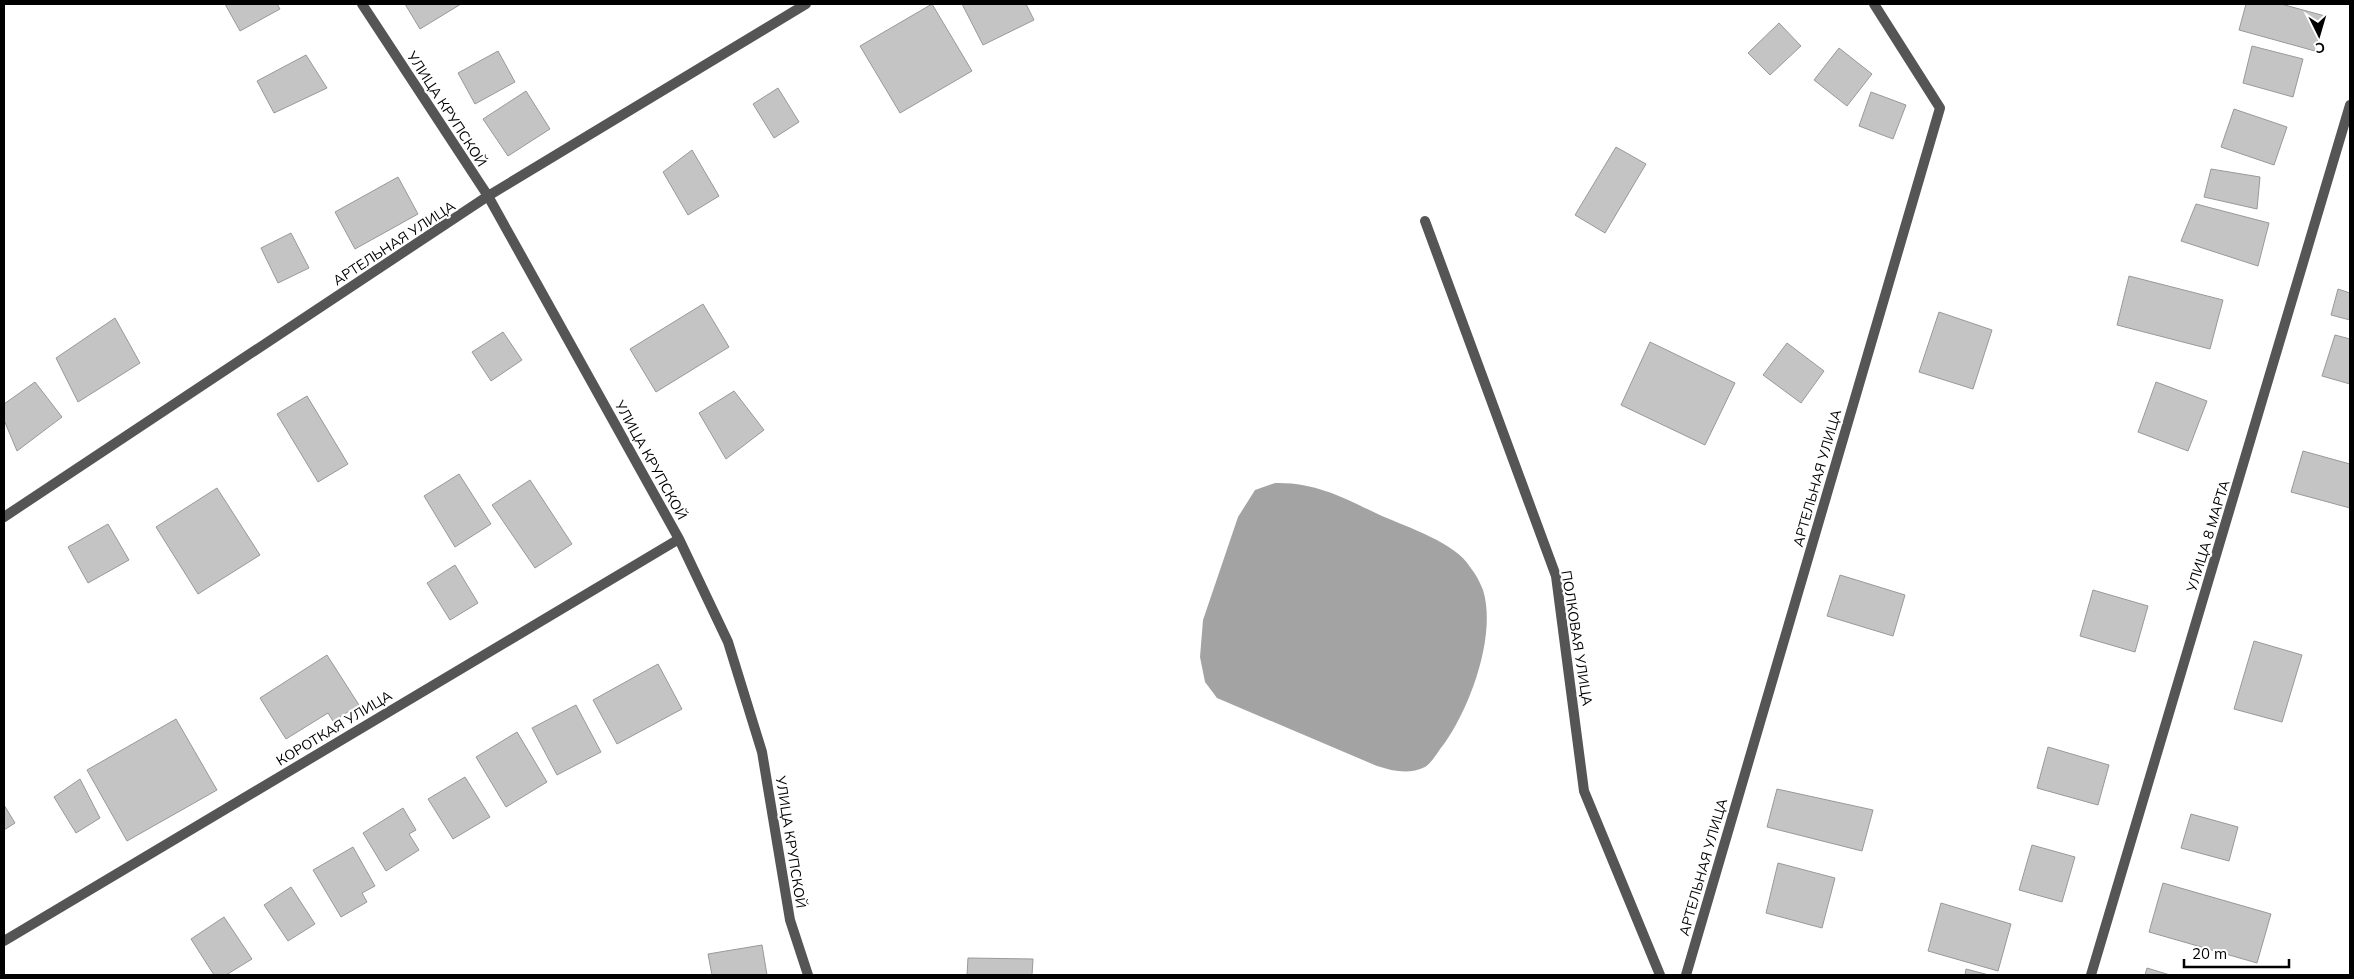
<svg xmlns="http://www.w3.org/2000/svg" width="2354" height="979" font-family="Mulish,sans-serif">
<rect width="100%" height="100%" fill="#fff"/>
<path fill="#a3a3a3" d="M1275 483C1317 482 1346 499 1382 516 1407 527 1456 543 1470 567 1475 573 1480 582 1483 590 1497 635 1470 708 1444 744 1438 751 1432 763 1425 767 1409 775 1393 771 1377 766L1217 698 1205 682 1200 657 1203 620 1238 517 1255 490Z"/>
<path fill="#c4c4c4" stroke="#999" d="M225 4H277L280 9 240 31Z
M405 4H461L420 29Z
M932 4 972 71 900 113 860 46Z
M962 4H1026L1034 20 983 45Z
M2246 4H2281L2325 16 2315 51 2239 30Z
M1779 23 1801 46 1770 75 1748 53Z
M2252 46 2303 59 2293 97 2243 83Z
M1839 48 1872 74 1847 106 1814 80Z
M498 51 515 82 475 104 458 73Z
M306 55 327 88 274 113 257 81Z
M778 88 799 122 774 138 753 104Z
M526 91 550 129 508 156 483 119Z
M1871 92 1906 105 1893 139 1859 126Z
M2234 109 2287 127 2274 165 2221 147Z
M1616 147 1646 164 1605 233 1575 215Z
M692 150 719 196 688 215 663 172Z
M2211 169 2260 177 2257 209 2204 197Z
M398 177 418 214 355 249 335 212Z
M2196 204 2269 223 2258 266 2181 241Z
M291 233 309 268 278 283 261 248Z
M2129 276 2223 300 2210 349 2117 325Z
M2338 289 2350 293V320L2331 315Z
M703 304 729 347 656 392 630 349Z
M1939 312 1992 330 1973 389 1919 372Z
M115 318 140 363 78 402 56 358Z
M503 332 522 360 491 381 472 352Z
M2335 335 2350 339V384L2322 376Z
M1650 342 1735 383 1705 445 1621 405Z
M1787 343 1824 371 1801 403 1763 375Z
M35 382 62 417 17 451 4 420V404Z
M2156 382 2207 401 2188 451 2138 432Z
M734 391 764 430 726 459 699 413Z
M307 396 348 464 318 482 277 414Z
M2303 451 2350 464V508L2291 492Z
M459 474 491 524 455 547 424 496Z
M530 480 572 544 535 568 492 505Z
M217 488 260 555 198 594 156 527Z
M108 524 129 560 88 583 68 547Z
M455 565 478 603 450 620 427 583Z
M1840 575 1905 595 1893 636 1827 616Z
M2093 590 2148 606 2135 652 2080 636Z
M2254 641 2302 655 2282 722 2234 709Z
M327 655 359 705 333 721 328 713 286 739 260 698Z
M658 664 682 709 617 744 593 700Z
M576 705 601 752 557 775 532 728Z
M176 719 217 790 127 841 87 770Z
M517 732 547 782 506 807 476 757Z
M2048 747 2109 765 2098 805 2037 788Z
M465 777 490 817 453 839 428 799Z
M80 779 100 818 76 833 54 797Z
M1777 789 1873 810 1862 851 1767 827Z
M4 805 15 823 4 830Z
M403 808 416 830 409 834 419 850 386 871 363 833Z
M2191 814 2238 827 2229 861 2181 848Z
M2032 845 2075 857 2062 902 2019 890Z
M353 847 375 886 362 893 367 902 341 917 313 870Z
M1778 863 1835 878 1822 928 1766 913Z
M2163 883 2271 914 2257 963 2149 932Z
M291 887 315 924 288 941 264 905Z
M1941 903 2011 924 1998 971 1928 951Z
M224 917 252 959 226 975H214L191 939Z
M762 945 767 975H712L708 954Z
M968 958 1033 959 1032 975H967Z
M2147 968 2170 975H2145Z
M1966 969 1989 975H1965Z"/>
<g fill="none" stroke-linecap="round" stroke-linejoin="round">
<path stroke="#555" stroke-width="10" d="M362 4 488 196 679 539 728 642 762 752 790 920 808 975
M1425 221 1556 576 1584 791 1660 975
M4 517 488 196 806 4
M4 941 679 539
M1686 975 1940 108 1874 4
M2091 975 2350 105"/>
</g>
<g text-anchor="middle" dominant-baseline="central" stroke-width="4.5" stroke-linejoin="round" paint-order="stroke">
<g font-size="14" fill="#000" stroke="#fff">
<text transform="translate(447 109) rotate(57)">УЛИЦА КРУПСКОЙ</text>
<text transform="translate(394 243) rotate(-33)">АРТЕЛЬНАЯ УЛИЦА</text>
<text transform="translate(651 460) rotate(61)">УЛИЦА КРУПСКОЙ</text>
<text transform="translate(1817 478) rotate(-74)">АРТЕЛЬНАЯ УЛИЦА</text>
<text transform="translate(2208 536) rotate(-73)">УЛИЦА 8 МАРТА</text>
<text transform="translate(1577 638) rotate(81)">ПОЛКОВАЯ УЛИЦА</text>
<text transform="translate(334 728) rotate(-31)">КОРОТКАЯ УЛИЦА</text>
<text transform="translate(791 842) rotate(81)">УЛИЦА КРУПСКОЙ</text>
<text transform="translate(1703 867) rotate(-74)">АРТЕЛЬНАЯ УЛИЦА</text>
</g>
</g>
<rect width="2354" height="979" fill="none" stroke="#000000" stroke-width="10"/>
<g transform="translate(2319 35) rotate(175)" stroke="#ffffff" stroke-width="4" paint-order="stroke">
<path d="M0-4L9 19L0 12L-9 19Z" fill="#000000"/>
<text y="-8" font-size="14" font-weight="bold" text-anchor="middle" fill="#000000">С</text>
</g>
<path d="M2184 959v8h105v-8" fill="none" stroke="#000000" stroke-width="2.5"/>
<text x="2192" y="959" font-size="15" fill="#000000" stroke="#ffffff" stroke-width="4" paint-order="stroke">20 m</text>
</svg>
